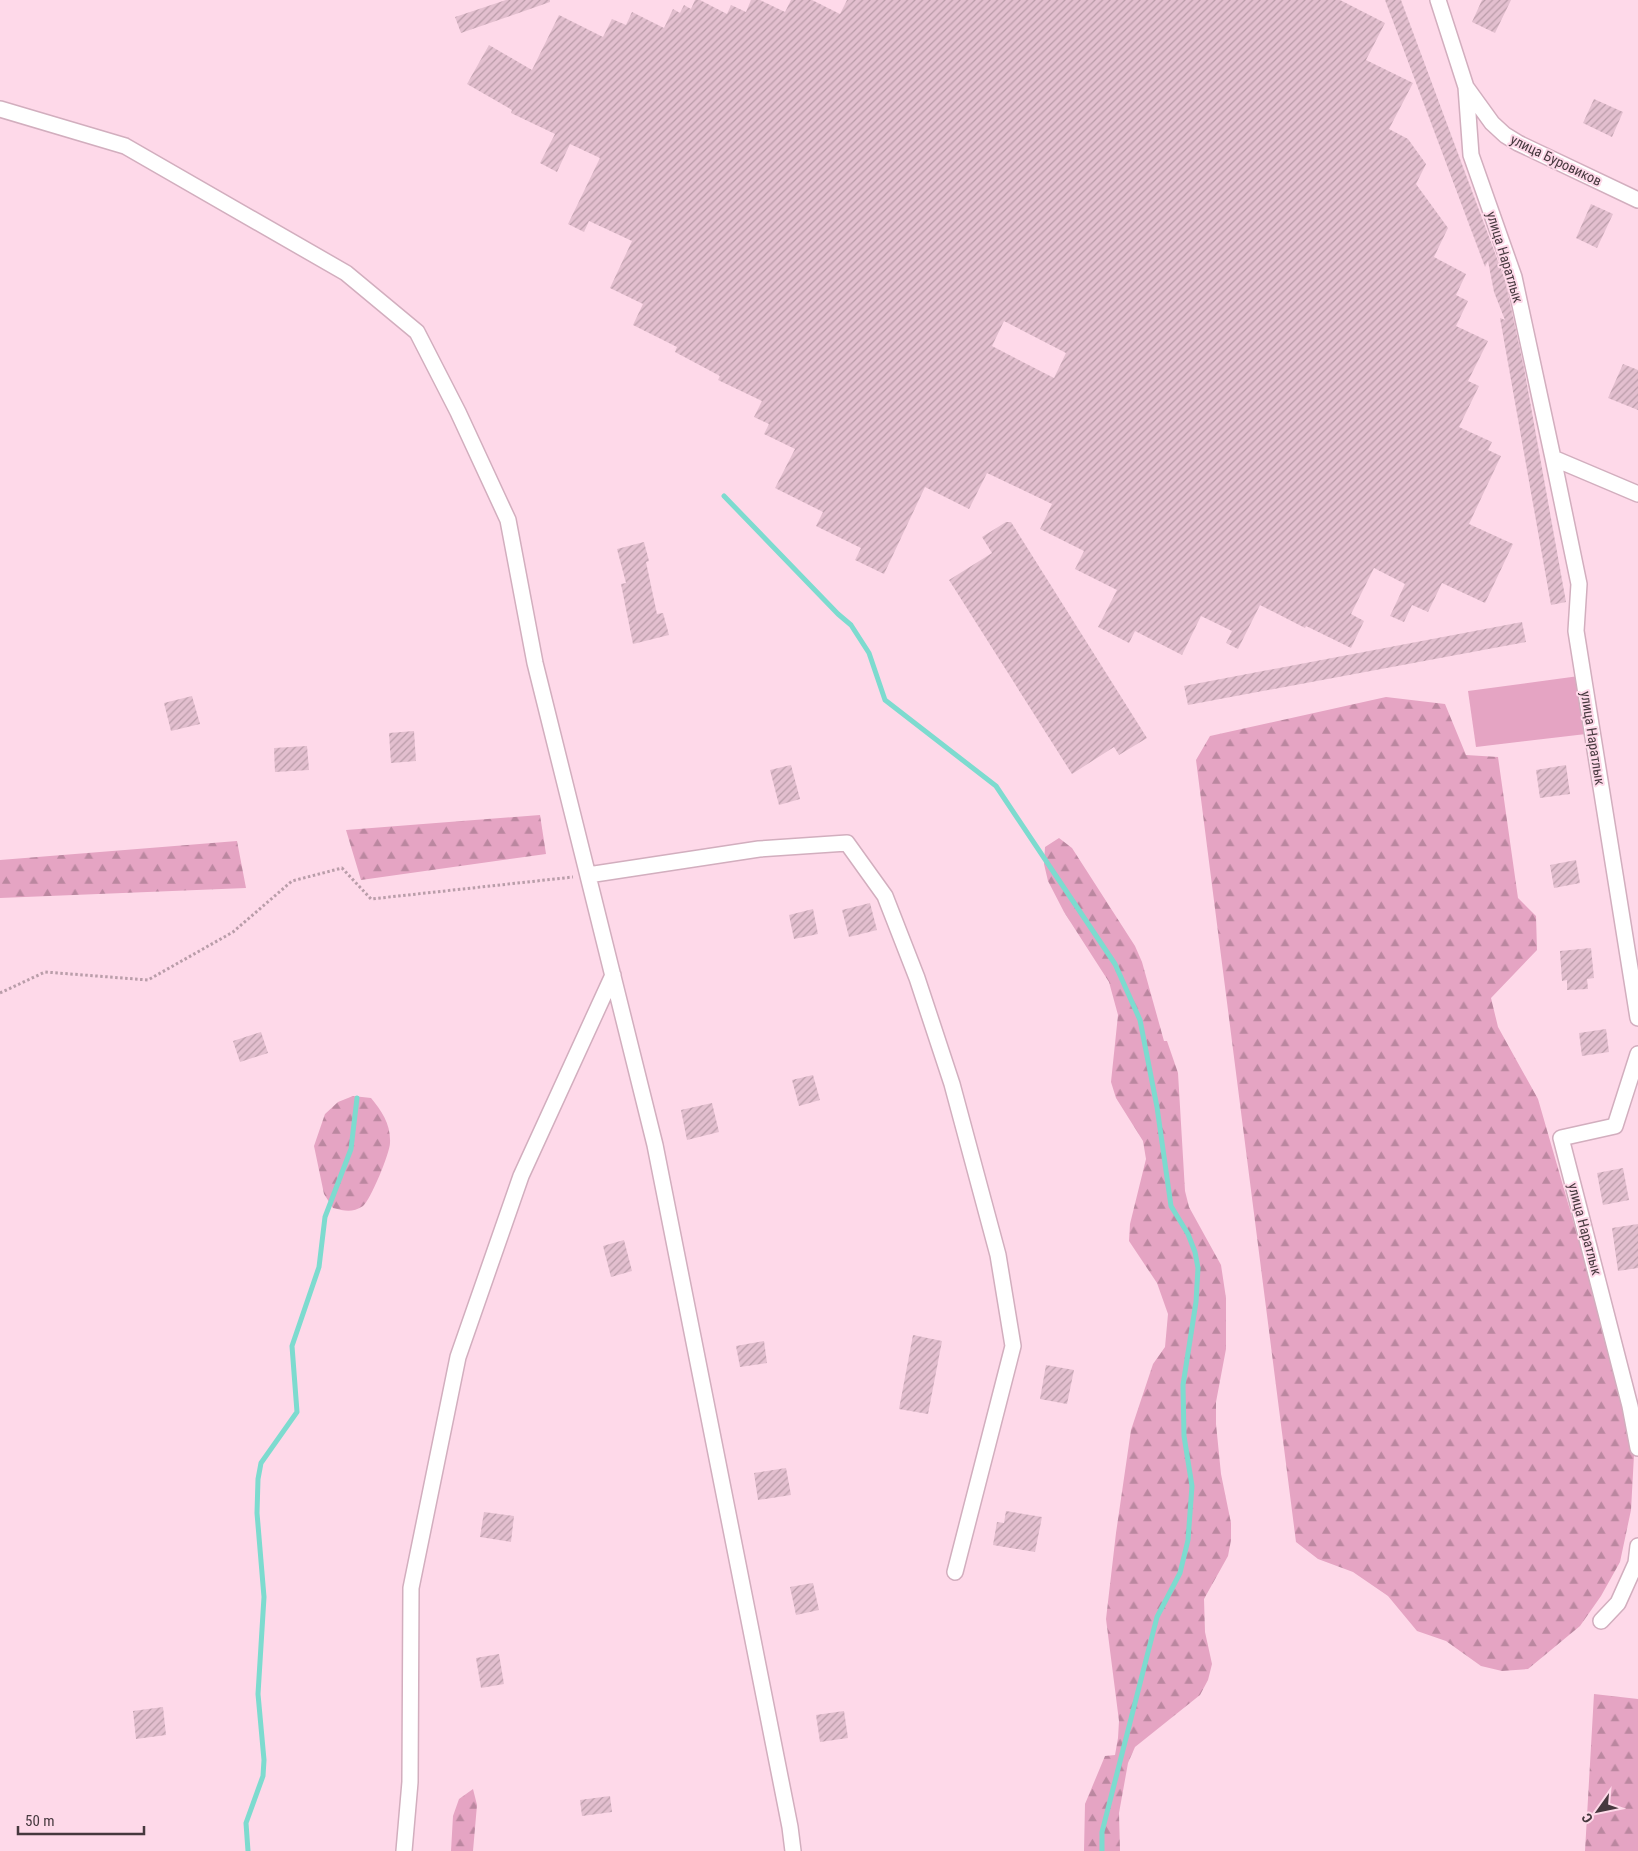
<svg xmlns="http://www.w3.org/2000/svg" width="1638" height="1851" font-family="'Roboto Condensed',sans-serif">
<defs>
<pattern id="forest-firs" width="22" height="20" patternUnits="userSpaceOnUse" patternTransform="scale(1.25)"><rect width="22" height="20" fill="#e5a4c3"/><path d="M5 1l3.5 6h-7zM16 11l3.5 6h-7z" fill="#bb87a0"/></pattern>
<pattern id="building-hatch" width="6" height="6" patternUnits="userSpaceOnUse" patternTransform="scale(1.25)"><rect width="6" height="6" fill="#e3bfcf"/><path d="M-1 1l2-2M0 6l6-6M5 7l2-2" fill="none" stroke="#ba9ca9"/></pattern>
</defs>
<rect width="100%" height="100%" fill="#fed9e9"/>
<path fill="#e5a4c3" d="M1579 676 1586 734 1476 747 1468 691Z"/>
<path fill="url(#forest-firs)" d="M1386 697 1445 704 1466 755 1498 757 1518 898 1536 916 1537 950 1491 998 1498 1027 1538 1099 1585 1262 1634 1455 1631 1510 1620 1562 1601 1596 1580 1626 1528 1669 1502 1671 1481 1666 1446 1641 1417 1631 1388 1596 1353 1572 1318 1559 1296 1542 1196 760 1210 736Z
M540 815 546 854 361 880 346 830Z
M1059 838 1072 848 1135 946 1142 962 1164 1041H1167L1178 1073 1185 1191 1189 1207 1221 1265 1226 1298V1349L1216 1402V1424L1221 1474 1231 1523V1540L1228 1556 1204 1599 1205 1632 1212 1664 1208 1680 1200 1695 1135 1747 1128 1763 1119 1813 1120 1851H1084L1085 1804 1105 1756 1115 1755 1118 1738 1119 1721 1106 1619 1116 1533 1131 1430 1153 1364 1165 1347 1168 1314 1157 1283 1129 1241 1130 1224 1146 1159 1143 1141 1116 1098 1111 1082 1118 1015 1109 982 1064 912 1048 881 1044 864 1045 847Z
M237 841 246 888 0 898V860Z
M353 1096 371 1098C382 1111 391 1125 390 1143 390 1153 370 1201 363 1206 352 1213 345 1211 333 1208L324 1194 314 1146 325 1114 338 1102Z
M1594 1694 1638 1699V1851H1585Z
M473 1789 477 1805 473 1851H451L453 1816 459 1799Z"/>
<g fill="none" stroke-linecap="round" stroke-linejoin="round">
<path stroke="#7ddbcf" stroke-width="5" d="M724 496 838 614 851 625 869 653 885 700 996 786 1115 964 1140 1020 1157 1107 1171 1206 1188 1234 1195 1252 1198 1268 1196 1302 1183 1385 1184 1436 1192 1486 1188 1540 1180 1573 1157 1617 1102 1832V1851
M248 1851 246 1823 263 1776 264 1760 258 1694 264 1597 257 1513 258 1479 261 1463 297 1412 292 1346 319 1267 325 1217 351 1149 357 1098"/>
</g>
<path fill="url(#building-hatch)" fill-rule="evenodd" d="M506 0H550V2L461 33 455 17Z
M695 0H700L727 14 731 5 746 12 751 0H760L785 12 791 0H812L840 14 847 0H1340L1385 23 1366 60 1413 83 1389 129 1408 139 1426 164 1416 184 1448 228 1434 257 1466 274 1456 295 1468 301 1456 326 1488 341 1468 381 1479 386 1459 427 1492 442 1488 450 1501 456 1469 524 1513 544 1485 603 1442 583 1428 612 1412 605 1404 622 1390 616 1405 584 1374 568 1351 614 1364 621 1351 648 1306 626 1305 628 1260 605 1238 649 1226 643 1232 631 1201 616 1182 655 1135 631 1129 643 1098 627 1117 590 1075 569 1084 551 1040 529 1052 504 987 473 969 509 925 487 884 574 855 560 861 548 816 526 823 512 775 488 795 449 764 434 769 424 754 417 762 401 718 380 720 376 675 352 677 347 633 325 643 304 610 288 632 241 589 221 584 232 568 224 600 158 570 144 557 172 540 163 555 134 511 113 512 110 467 84 489 45 532 70 559 15 603 37 612 19 626 25 632 12 664 28 673 9 680 13 684 5 691 9ZM1004 321 1066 353 1054 378 992 346Z
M1385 0H1401L1505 280 1524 368 1566 602 1551 605 1500 318 1505 320 1494 292 1488 261 1485 267Z
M1482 0H1511L1495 33 1472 22Z
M1594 99 1623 112 1612 137 1583 123Z
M1591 204 1613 214 1597 248 1576 238Z
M1623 364 1638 370V410L1608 398Z
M1006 522H1011L1147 738 1119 755 1114 747 1072 774 949 580 992 553 982 537Z
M644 542 649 561 646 562 657 614 663 613 669 635 633 644 621 584 626 583 617 549Z
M1522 622 1526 642 1188 705 1184 686Z
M192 696 200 724 171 731 164 703Z
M414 731 416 761 391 763 389 733Z
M307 746 309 770 275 772 274 748Z
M791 765 800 799 779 805 770 770Z
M1566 765 1570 794 1540 798 1536 770Z
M1576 860 1580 883 1554 888 1550 865Z
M870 903 877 930 849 937 842 910Z
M813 909 818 934 794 939 789 915Z
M1591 948 1594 978 1587 979 1588 989 1567 990V980L1562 981 1560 951Z
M1606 1029 1609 1052 1582 1056 1579 1033Z
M261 1032 268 1053 240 1062 233 1041Z
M813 1075 820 1100 799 1106 792 1080Z
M712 1103 719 1132 687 1140 681 1110Z
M1623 1168 1629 1200 1603 1205 1597 1173Z
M1638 1224V1268L1618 1271 1612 1228Z
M624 1240 632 1271 611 1277 603 1246Z
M913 1335 942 1341 928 1414 899 1409Z
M764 1341 767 1363 740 1367 736 1346Z
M1046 1365 1074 1370 1067 1404 1040 1399Z
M786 1468 791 1495 758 1500 754 1473Z
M1006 1511 1042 1517 1035 1552 993 1545 997 1522 1004 1523Z
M484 1512 514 1516 511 1542 480 1537Z
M813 1583 819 1610 796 1615 790 1587Z
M499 1654 504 1684 481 1688 476 1658Z
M163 1707 166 1735 136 1739 133 1711Z
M844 1711 848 1738 820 1742 816 1715Z
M610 1796 612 1812 582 1816 580 1800Z"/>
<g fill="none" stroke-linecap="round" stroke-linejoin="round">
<g stroke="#d2aebe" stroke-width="18">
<path id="minor" d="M1438 0 1466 87 1492 123 1505 135 1518 143 1638 200
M1466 87 1471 155 1514 277 1553 458 1638 494
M0 109 125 146 346 273 417 332 458 412 508 520 535 663 655 1145 790 1827 793 1851
M1553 458 1579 584 1576 631 1638 1018
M588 875 759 849 847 843 885 896 917 978 952 1084 998 1255 1013 1346 955 1572
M1638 1054 1615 1126 1561 1138 1630 1406 1638 1448
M1601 1621 1618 1603 1636 1563 1638 1546
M404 1851 410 1782 411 1588 458 1357 521 1176 613 975"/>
</g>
<path stroke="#b99da9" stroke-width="3" stroke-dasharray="2.5 2.5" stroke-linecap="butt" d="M0 993 45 972 148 980 233 932 292 881 342 868 371 899 573 877"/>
<use href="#minor" stroke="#fff" stroke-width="15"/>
</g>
<g text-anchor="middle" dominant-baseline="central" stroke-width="4" stroke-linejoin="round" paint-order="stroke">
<g font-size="14" fill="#46383e" stroke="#fed9e9">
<text transform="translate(1556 160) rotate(26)">улица Буровиков</text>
<text transform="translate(1505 257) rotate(73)">улица Наратлык</text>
<text transform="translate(1593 738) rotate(81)">улица Наратлык</text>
<text transform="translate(1585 1229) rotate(75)">улица Наратлык</text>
</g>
</g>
<g transform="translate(1598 1811) rotate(237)" stroke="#fed9e9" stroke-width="4" paint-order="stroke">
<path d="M0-4L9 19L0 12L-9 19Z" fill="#46383e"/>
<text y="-8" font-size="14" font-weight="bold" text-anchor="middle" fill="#46383e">С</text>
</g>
<path d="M18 1826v8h126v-8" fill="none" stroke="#46383e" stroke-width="2.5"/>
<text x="25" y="1826" font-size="15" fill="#46383e" stroke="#fed9e9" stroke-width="4" paint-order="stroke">50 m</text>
</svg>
